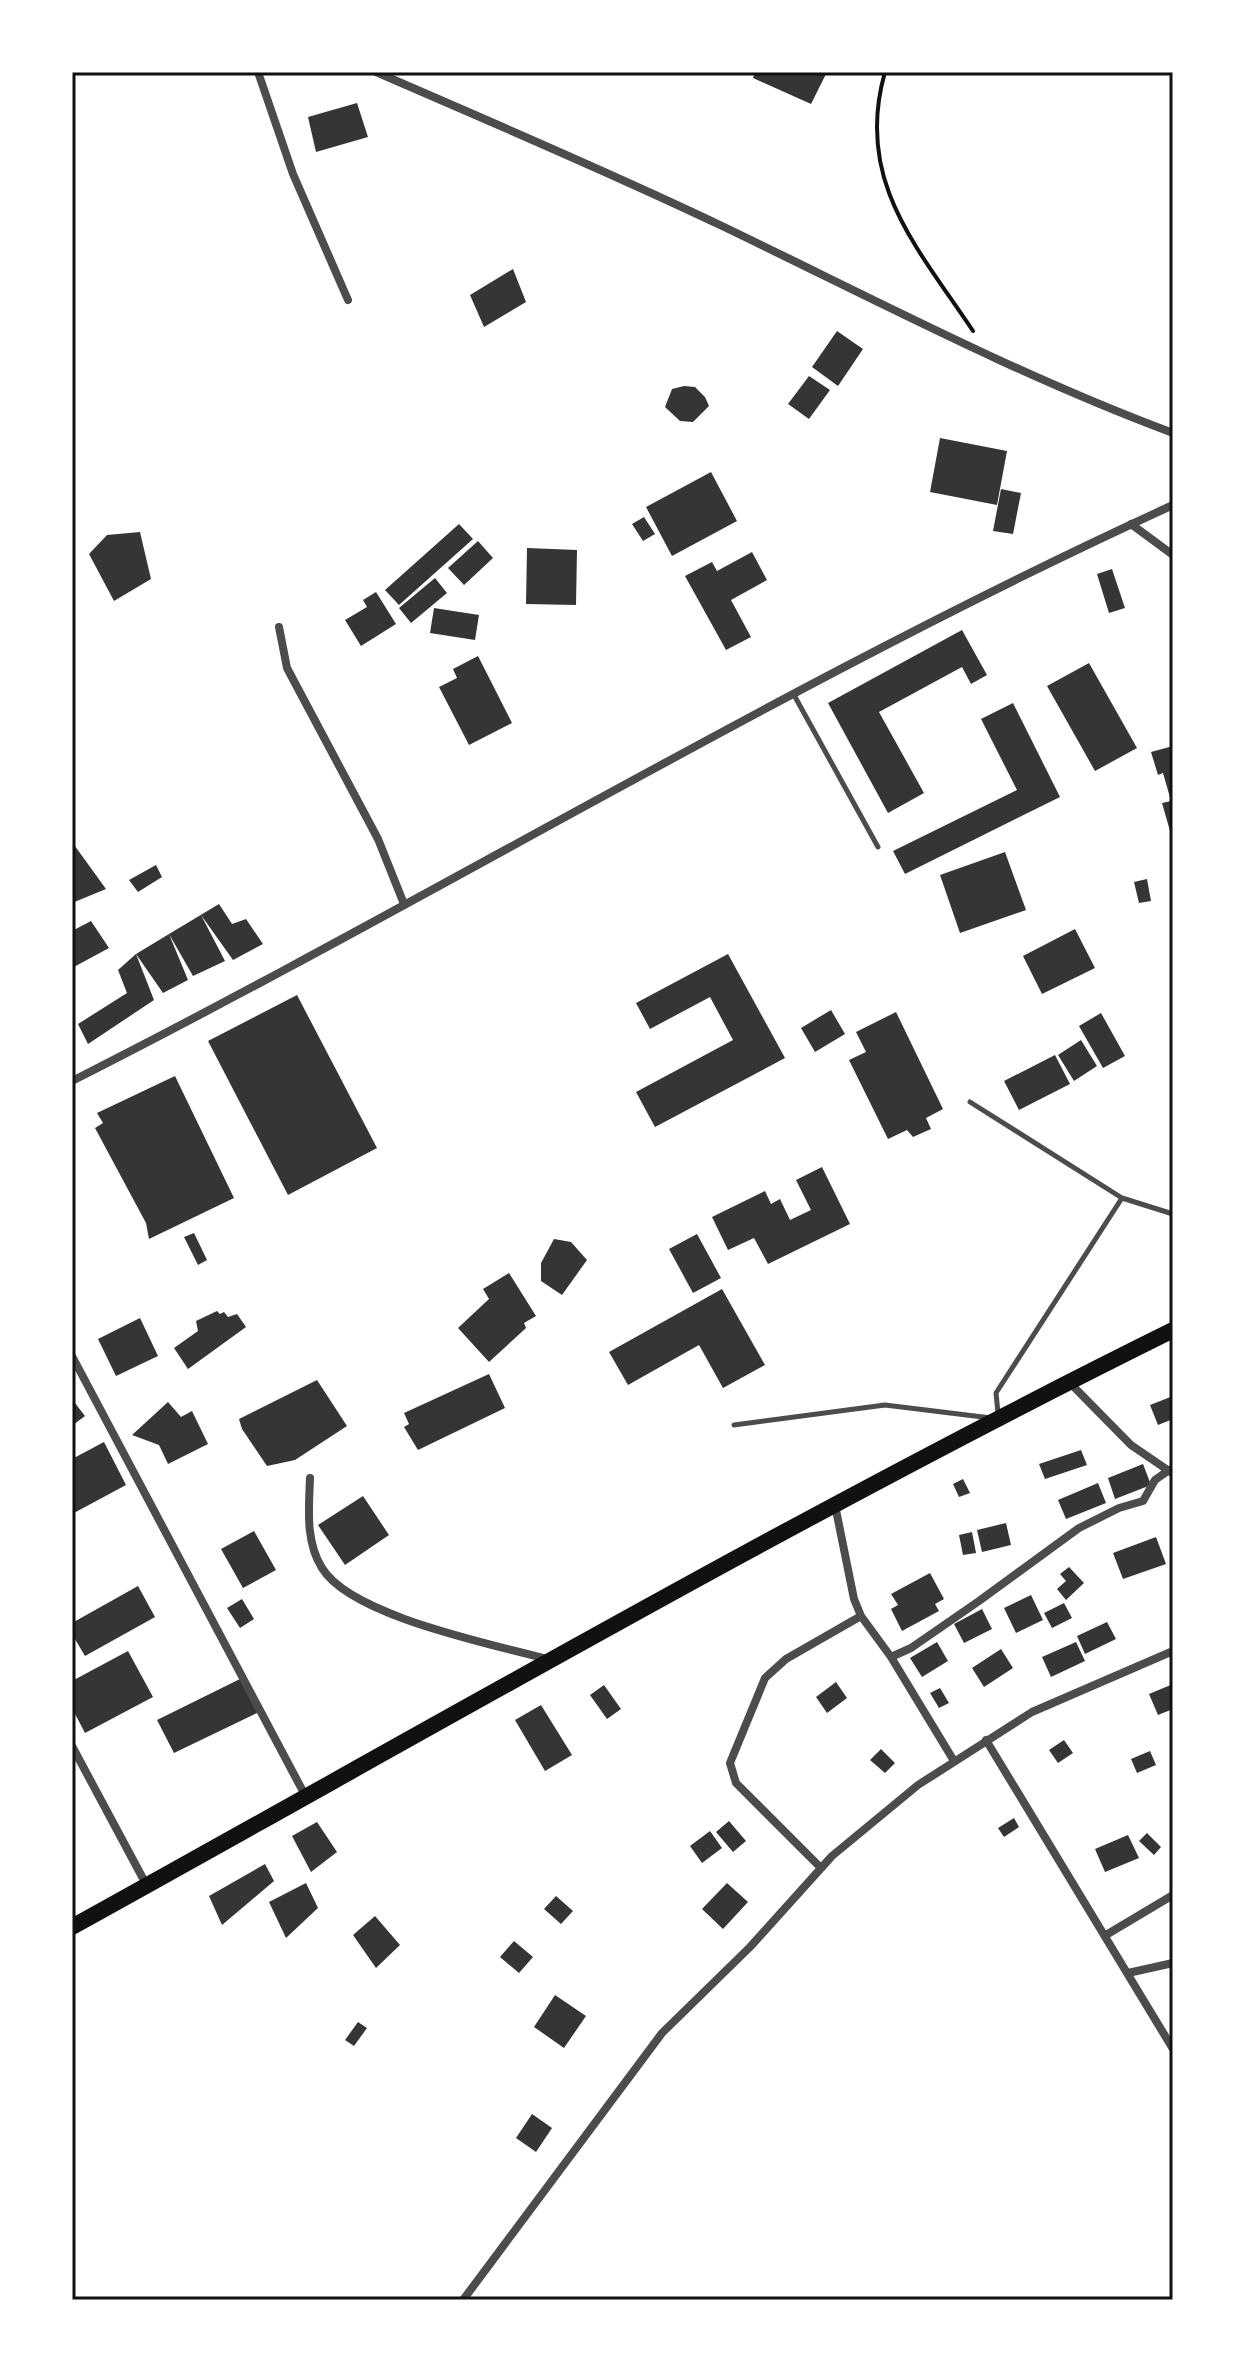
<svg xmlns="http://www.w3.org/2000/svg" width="1245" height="2372" font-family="Manrope,sans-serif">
<rect width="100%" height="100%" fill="#fff"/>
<path fill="#353535" d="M755 72H827L811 104 753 78Z
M357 103 368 137 316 152 308 117Z
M513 269 526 302 484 327 470 295Z
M837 331 863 349 838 386 812 367Z
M809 376 830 390 809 419 788 404Z
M684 386 695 387 705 397 709 406 693 422 680 421 665 407 672 389Z
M940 438 1007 451 997 505 930 492Z
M711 472 737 521 672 556 646 507Z
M1001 489 1021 493 1013 534 993 531Z
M644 517 655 534 643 541 632 524Z
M459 524 473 539 399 605 385 590Z
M140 532 151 579 114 601 89 554 107 535Z
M478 541 493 558 464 585 448 568Z
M527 548 577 550 576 605 526 604Z
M752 552 767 580 731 600 751 637 726 650 685 576 712 562 717 571Z
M1112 569 1125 608 1109 613 1097 574Z
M435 578 447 593 411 623 399 608Z
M376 592 396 624 361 646 345 620 367 607 363 600Z
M434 608 479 615 475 640 430 633Z
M962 630 987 675 971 684 962 667 879 712 924 793 888 813 828 703Z
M478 656 512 723 469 745 439 687 457 678 453 669Z
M1089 663 1137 748 1095 771 1047 686Z
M1013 703 1060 797 905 874 893 851 1017 790 981 719Z
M1173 746V837L1172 838 1162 803 1171 801 1163 773 1158 775 1151 752Z
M72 842 106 889 72 903Z
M1005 852 1026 910 960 933 940 875Z
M156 865 162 877 138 892 129 880Z
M1147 879 1151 901 1139 903 1134 882Z
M219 904 232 924 246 919 263 944 233 960 201 915 225 961 193 976 169 934 188 980 163 993 136 954 169 934Z
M91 921 109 948 72 968V931Z
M1075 929 1095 968 1042 994 1023 956Z
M136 954 154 1000 88 1044 78 1024 127 993 118 970Z
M728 954 785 1058 655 1127 636 1092 733 1040 710 997 650 1029 636 1003Z
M297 995 377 1148 288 1195 208 1041Z
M831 1010 845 1034 815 1052 801 1028Z
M896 1012 943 1109 926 1118 931 1129 913 1137 907 1130 888 1139 849 1060 866 1052 856 1032Z
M1101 1013 1125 1056 1103 1068 1079 1026Z
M1081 1040 1097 1066 1074 1081 1058 1055Z
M1055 1055 1070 1084 1019 1110 1004 1081Z
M175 1076 234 1198 149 1239 146 1223 95 1128 103 1123 97 1113Z
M822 1167 850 1224 768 1264 754 1238 728 1250 712 1217 765 1191 771 1204 780 1199 790 1220 811 1210 796 1180Z
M194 1233 207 1260 198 1265 184 1237Z
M697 1234 721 1278 693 1293 669 1249Z
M554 1239 571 1242 587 1260 562 1295 541 1281V1263Z
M509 1273 536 1316 524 1323 526 1328 489 1362 458 1328 489 1299 483 1289Z
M722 1289 765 1365 723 1388 699 1345 628 1385 609 1352Z
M217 1311 220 1314 224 1312 228 1317 237 1314 246 1327 188 1369 174 1348 198 1331 196 1321Z
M140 1318 158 1356 116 1376 98 1339Z
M489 1374 505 1408 418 1450 404 1427 409 1424 404 1413Z
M317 1380 347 1426 295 1460 267 1466 242 1429 239 1419Z
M1173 1396V1419L1158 1425 1150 1405Z
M168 1402 181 1417 192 1411 208 1444 168 1464 159 1445 132 1435Z
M75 1403 85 1416 73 1425 72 1404Z
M104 1442 126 1485 72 1514V1459Z
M1081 1450 1087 1465 1045 1479 1039 1464Z
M1143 1464 1151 1485 1115 1499 1108 1478Z
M963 1479 970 1493 959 1497 953 1484Z
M1098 1483 1106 1503 1066 1519 1058 1500Z
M363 1496 389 1535 345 1565 318 1525Z
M1006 1523 1011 1545 982 1552 977 1530Z
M254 1531 276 1570 243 1588 221 1549Z
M972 1532 976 1553 963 1555 959 1535Z
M1156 1537 1166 1564 1123 1579 1113 1553Z
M1069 1567 1084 1583 1066 1600 1057 1589 1066 1581 1060 1574Z
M930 1573 944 1599 935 1604 939 1611 902 1631 891 1609 898 1605 891 1594Z
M138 1586 155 1617 85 1656 72 1634V1623Z
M1031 1595 1043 1620 1016 1633 1004 1608Z
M242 1599 254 1619 240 1628 227 1608Z
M1064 1603 1072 1618 1052 1628 1044 1613Z
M982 1609 992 1629 964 1643 954 1624Z
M1107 1622 1116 1639 1085 1654 1077 1636Z
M937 1642 948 1661 922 1677 910 1658Z
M1076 1642 1085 1661 1051 1677 1042 1657Z
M1001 1649 1013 1668 984 1687 972 1668Z
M128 1651 153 1697 85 1733 72 1708V1681Z
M242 1678 259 1712 174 1753 157 1720Z
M836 1682 847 1698 827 1713 816 1697Z
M1173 1684V1709L1158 1715 1149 1694Z
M604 1685 621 1709 607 1719 590 1695Z
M940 1688 949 1703 939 1708 930 1693Z
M541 1705 572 1755 545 1771 515 1720Z
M1064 1740 1073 1753 1058 1763 1049 1750Z
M881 1749 895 1763 885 1773 870 1760Z
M1150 1751 1156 1765 1137 1773 1131 1759Z
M1014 1818 1019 1827 1004 1837 998 1828Z
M729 1821 746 1841 733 1852 716 1832Z
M317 1822 337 1852 311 1872 292 1836Z
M710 1831 722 1848 702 1863 690 1846Z
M1147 1833 1161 1847 1154 1855 1139 1841Z
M1128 1835 1139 1858 1105 1872 1095 1849Z
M265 1864 274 1881 222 1925 209 1896Z
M306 1883 318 1908 286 1938 269 1902Z
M727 1883 748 1902 723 1929 702 1909Z
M556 1896 573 1911 561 1924 544 1909Z
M375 1916 400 1945 376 1968 353 1935Z
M514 1941 533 1957 519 1973 500 1957Z
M555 1995 586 2016 564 2048 534 2027Z
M358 2022 367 2028 354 2046 345 2040Z
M532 2114 552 2128 536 2152 516 2138Z"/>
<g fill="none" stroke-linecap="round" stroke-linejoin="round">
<path stroke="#111" stroke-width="4" d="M885 72C854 180 917 247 973 331"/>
<path stroke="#4c4c4c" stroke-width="5" d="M794 695 878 847
M970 1102 1122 1198 996 1393 998 1413
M1122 1198 1173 1214
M734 1425 885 1405 991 1418"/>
<path stroke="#4c4c4c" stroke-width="8" d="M258 72 293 174 348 300
M376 72C491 122 607 171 720 225 870 297 1017 375 1173 433
M1131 524 1173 555
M279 627 287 668 378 839 404 904
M72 1081C441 894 796 677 1173 505
M72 1356 306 1797
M1069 1382 1131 1445 1172 1473
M310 1478C309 1507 305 1541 322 1568 351 1616 492 1644 547 1659
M835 1505 854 1599 861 1616 891 1657 911 1648 979 1601 1079 1528 1119 1508 1143 1501 1155 1480 1169 1470
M891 1657 954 1761
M986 1740 1173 2049
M72 1746 147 1886
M821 1868 736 1783 730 1763 765 1678 786 1659 861 1616
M1106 1935 1173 1895
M1128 1973 1173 1963
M463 2300 662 2033 750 1947 832 1856 918 1785 1032 1712 1173 1651"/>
<path stroke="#111" stroke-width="16" d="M72 1927C437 1725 799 1515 1173 1330"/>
</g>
<rect width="1245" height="2372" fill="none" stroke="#ffffff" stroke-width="148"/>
<rect x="74" y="74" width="1097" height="2224" fill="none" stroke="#111" stroke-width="3"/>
</svg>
